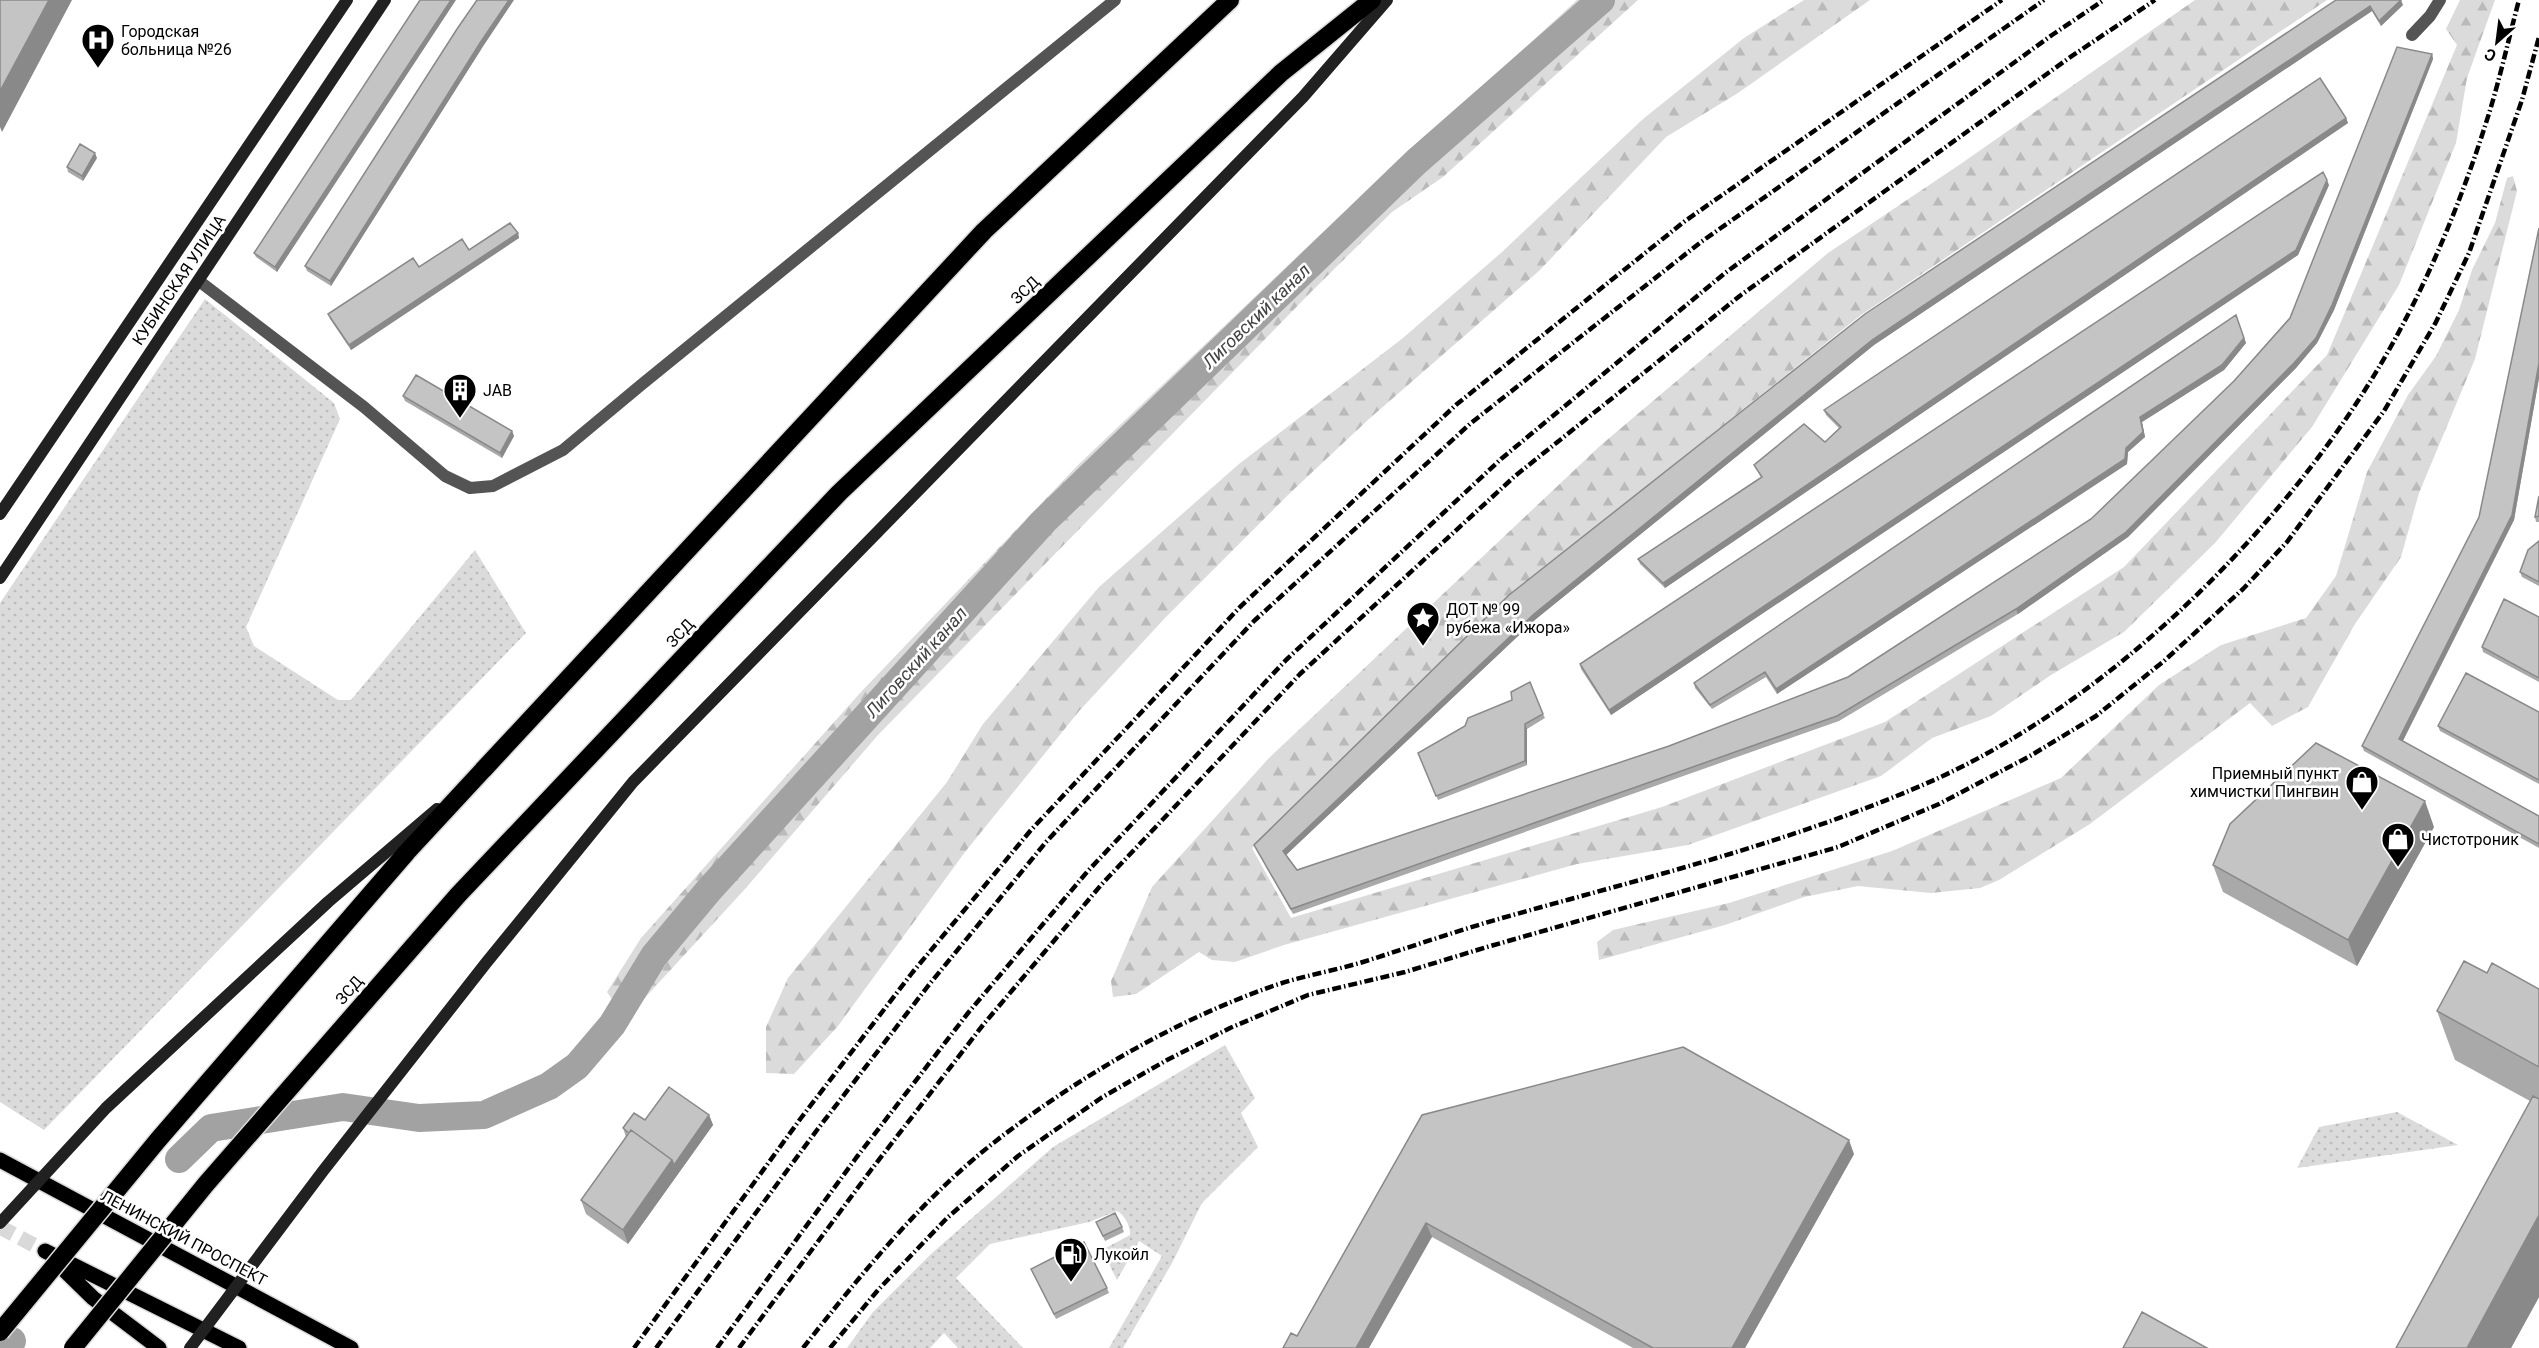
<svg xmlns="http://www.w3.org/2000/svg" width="2539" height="1348" font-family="Roboto,sans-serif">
<defs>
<pattern id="grass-dots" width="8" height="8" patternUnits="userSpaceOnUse" patternTransform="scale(1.5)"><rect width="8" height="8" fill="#dbdbdb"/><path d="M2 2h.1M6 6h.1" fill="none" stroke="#bababa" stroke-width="1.8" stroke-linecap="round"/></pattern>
<pattern id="forest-firs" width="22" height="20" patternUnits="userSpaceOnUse" patternTransform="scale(1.5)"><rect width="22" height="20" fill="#dbdbdb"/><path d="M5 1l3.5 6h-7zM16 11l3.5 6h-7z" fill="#bababa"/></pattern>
</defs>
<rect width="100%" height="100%" fill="#fff"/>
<path fill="url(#grass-dots)" d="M205 299 334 403 340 419 246 627 254 646 338 700H351L475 550 526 633 44 1130 0 1102V603Z
M1225 1045 1255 1098 1241 1113 1258 1147 1202 1203 1172 1263 1123 1348H1109L1162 1256 1139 1241 1117 1280 1102 1250 1130 1235C1131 1227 1124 1214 1117 1211L1089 1222 990 1244 956 1278 1023 1348H958L944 1333 930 1348H847L873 1312 931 1254 1053 1147Z
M2397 1112 2458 1145 2297 1168 2319 1127Z"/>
<path fill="url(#forest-firs)" d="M1577 0H1638L1443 177 1392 212 1312 291 878 735 745 889 630 1014 620 1011 607 992 641 938 861 692 1078 465 1324 231Z
M1804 0H1870L1738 93 1666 137 1540 270 1369 419 1289 494 1165 618 1080 710 965 852 838 1026 794 1074 766 1073V1027L788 978 947 782 983 724 1099 587 1239 464 1403 338 1502 252 1643 119 1744 38Z
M2195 0H2327L1861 315 1512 594 1252 848 1291 918 1662 807 1885 722 2124 567 2327 355 2457 45 2446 29 2460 0H2495L2467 78 2456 143 2399 285 2312 427 2215 543 2124 632 2051 675 1991 716 1932 738 1881 776 1688 845 1577 864 1284 945 1235 962 1212 960 1199 952 1136 994 1113 997 1111 981 1152 887 1269 758 1601 445 1828 253 1962 163Z
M2513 176 2517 191 2475 359 2419 493 2401 557 2355 624 2308 707 2272 726 2250 703 2090 824 1999 880 1980 888 1931 893 1858 886 1804 897 1725 925 1599 960 1597 942 1613 930 1729 903 1892 851 2061 778 2159 685 2221 645 2306 618 2336 576 2367 472 2408 395 2436 356 2459 310 2472 270 2495 223 2507 178Z"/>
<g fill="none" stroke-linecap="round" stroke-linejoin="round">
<path stroke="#a2a2a2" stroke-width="28" d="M179 1159 211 1128 343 1107 419 1118 484 1115 549 1086 577 1066 612 1025 654 956 709 890 1044 521 1416 162 1601 0
M0 1348 12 1341"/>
<path stroke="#d9d9d9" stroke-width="15" stroke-dasharray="15 8" stroke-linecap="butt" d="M0 1227 45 1251"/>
<g stroke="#dbdbdb" stroke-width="18">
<path id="primary" d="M0 1160 351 1348
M45 1251 239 1348
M56 1262 93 1298 159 1348"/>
</g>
<g stroke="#dbdbdb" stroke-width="21">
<path id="motorway" d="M483 770 984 231 1230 0"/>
</g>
<path stroke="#545454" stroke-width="12" d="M2412 35 2430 16 2440 0
M199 281 364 407 445 476 470 488 493 486 563 450 641 385 1115 0"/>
<path stroke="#212121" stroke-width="12" d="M0 514 347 0
M0 578 385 0"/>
<use href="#primary" stroke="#000" stroke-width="15"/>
<use href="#motorway" stroke="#000" stroke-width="18"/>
<path stroke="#000" stroke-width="4.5" stroke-dasharray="9 3 1.5 3" stroke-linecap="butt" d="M634 1348 801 1118 912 973 1031 830 1240 607 1457 404 1685 221 2002 0
M656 1348 817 1130 928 986 1046 842 1254 621 1471 423 1701 242 2044 0
M717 1348 856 1158 968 1013 1087 872 1286 660 1501 459 1725 273 2052 35 2104 0
M739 1348 871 1170 983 1025 1101 885 1300 674 1515 476 1741 295 2069 58 2155 0
M803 1348C863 1272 924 1196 1001 1137 1082 1075 1176 1020 1273 986 1302 976 1333 971 1363 962 1407 948 1451 933 1495 920 1640 879 1787 844 1925 784 2115 702 2307 508 2402 326 2436 262 2464 192 2486 123 2499 83 2508 41 2519 0
M830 1348 878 1290 947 1218 1018 1156 1101 1098 1167 1060 1230 1028 1308 995 1405 972 1487 947 1838 847 1939 804 2030 756 2096 716 2164 661 2243 589 2287 542 2384 411 2436 322 2469 253 2522 100 2539 37"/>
<g stroke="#dbdbdb" stroke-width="21" stroke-linecap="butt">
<path id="motorway-bridge" d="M0 1332 158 1140 407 852 483 770
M73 1348 206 1184 458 895 839 493 1281 73 1372 0"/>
</g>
<path stroke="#212121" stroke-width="12" d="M0 1223 106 1108 328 902 437 809
M190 1348 323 1171 486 963 633 782 1303 97 1387 0"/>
<use href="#motorway-bridge" stroke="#000" stroke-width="18"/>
</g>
<path fill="#a9a9a9" d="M420 0 277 272 256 257 254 253Z
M2336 0 2403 5 2381 26 2372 11 1874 345 1536 619 1286 855 1297 870 1669 746 1848 677 2091 519 2234 381 2290 318 2432 54 2433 59 2334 310 2317 343 2296 368 2128 537 2018 614 1839 721 1293 914 1256 849 1254 845 1509 595Z
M482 48 331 286 307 271 305 266Z
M2346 118 2348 123 1665 588 1640 564 1638 559 1761 477 1756 469 1754 465 1825 442 1839 428 1826 415 1824 410Z
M97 158 83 181 68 172 67 167Z
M2329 185 2298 255 1611 715 1581 669 1580 664Z
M2539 228V378L2514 520 2403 741 2539 816V848L2364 751 2362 746 2479 517Z
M518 233 519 238 351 350 330 319 328 314 419 267Z
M2236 315 2246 343 2224 370 2142 422 2145 437 2128 452 2127 464 1777 694 1766 677 1712 709 1695 688 1694 683Z
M403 396 512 431 514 436 502 458 405 401Z
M2539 496V522H2536L2535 517Z
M2539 541V586L2522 577 2520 572Z
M2539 617V682L2483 652 2482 647Z
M2539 712V784L2440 731 2438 726Z
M1543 714 1545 718 1527 729V765L1438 800 1418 753Z
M2434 827 2357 966 2223 892 2213 865Z
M2487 973 2539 989V1297L2511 1348 2530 1101 2455 1060 2437 1011Z
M709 1115 713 1125 628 1244 586 1214 581 1200 626 1137 623 1128 645 1120Z
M1422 1115 1854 1154 1745 1348H1633L1432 1237 1297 1336Z
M1096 1222 1122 1227 1124 1232 1105 1241Z
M1031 1269 1107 1288 1109 1293 1056 1319Z"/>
<path fill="#898989" d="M49 0H72L2 132 0 127V91Z
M451 0H456L277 272 275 267Z
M509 0H514L482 48 331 286 330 281 480 43Z
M2401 0 2403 5 2381 26 2379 21Z
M2370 6 2372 11 1874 345 1536 619 1285 856 1283 851 1534 614 1872 340Z
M2432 54 2433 59 2334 310 2317 343 2296 368 2128 537 2018 614 2016 609 2294 363Z
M2346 118 2348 123 1665 588 1663 583Z
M95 153 97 158 83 181 82 176Z
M2327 180 2329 185 2298 255 1611 715 1609 710Z
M518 233 519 238 351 350 349 345Z
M2244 338 2246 343 2224 370 2142 422 2145 437 2128 452 2127 464 1777 694 1776 689 2126 448 2140 417Z
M2539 363V378L2514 520 2401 744 2399 739Z
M512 431 514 436 502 458 500 453Z
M1525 724 1527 729V765L1525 761Z
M2425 801 2434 827 2357 966 2348 940Z
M709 1115 713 1125 628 1244 623 1230 672 1160Z
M1849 1140 1854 1154 1745 1348H1732Z
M2539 1215V1297L2511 1348H2467Z
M1426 1223 1432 1237 1369 1348H1356Z"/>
<path fill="#c4c4c4" stroke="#898989" stroke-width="1.5" d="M0 0H49L0 91Z
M420 0H451L275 267 254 253Z
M477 0H509L480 43 330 281 305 266 457 29Z
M2336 0H2401L2379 21 2370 6 1872 340 1534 614 1283 851 1297 870 1669 746 1848 677 2091 519 2234 381 2290 318 2397 47 2432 54 2332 305 2316 338 2294 363 2126 532 2016 609 1837 716 1291 909 1254 845 1509 595 1865 314Z
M2320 78 2346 118 1663 583 1638 559 1762 477 1754 465 1804 424 1825 442 1841 427 1824 410Z
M80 144 95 153 82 176 67 167Z
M2323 172 2327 180 2296 250 1609 710 1580 664Z
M510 223 518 233 349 345 328 314 413 258 419 267 462 239 469 250Z
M2539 228V363L2512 515 2399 739 2539 816V844L2362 746 2479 517Z
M2236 315 2244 338 2222 365 2140 417 2143 432 2126 448 2125 459 1776 689 1765 672 1710 705 1694 683Z
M416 375 512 431 500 453 403 396Z
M2539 496V516L2535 517Z
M2539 541V582L2520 572 2528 550Z
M2504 599 2539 617V678L2482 647Z
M2466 673 2539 712V780L2438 726Z
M1530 682 1543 714 1525 724V761L1436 796 1418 753 1465 726 1468 718 1512 700 1511 692Z
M2316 743 2425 801 2348 940 2213 865 2230 824Z
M2464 961 2487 973 2492 963 2539 989V1067L2437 1011Z
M1683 1047 1849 1140 1732 1348H1653L1426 1223 1356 1348H1283L1291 1333 1297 1336 1422 1115Z
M669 1087 709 1115 674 1165 672 1160 631 1130 629 1133 623 1128 634 1113 645 1120Z
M2533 1096 2539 1099V1215L2467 1348H2396Z
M631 1130 672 1160 623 1230 581 1200Z
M1115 1213 1122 1227 1103 1236 1096 1222Z
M1084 1242 1107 1288 1054 1314 1031 1269Z
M2142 1312 2207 1348H2123Z"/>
<defs>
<g id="hospital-pin" transform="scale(1.725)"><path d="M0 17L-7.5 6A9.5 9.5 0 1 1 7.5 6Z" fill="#000" stroke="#fff"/><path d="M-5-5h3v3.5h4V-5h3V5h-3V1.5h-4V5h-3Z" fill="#fff"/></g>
<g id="building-pin" transform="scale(1.725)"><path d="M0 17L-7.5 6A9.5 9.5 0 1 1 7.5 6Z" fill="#000" stroke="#fff"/><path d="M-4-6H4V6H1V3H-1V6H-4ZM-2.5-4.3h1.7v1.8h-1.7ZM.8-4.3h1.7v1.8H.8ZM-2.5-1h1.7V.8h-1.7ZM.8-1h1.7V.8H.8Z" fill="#fff"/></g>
<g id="sight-pin" transform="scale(1.725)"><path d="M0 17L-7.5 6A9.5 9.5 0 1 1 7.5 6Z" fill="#000" stroke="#fff"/><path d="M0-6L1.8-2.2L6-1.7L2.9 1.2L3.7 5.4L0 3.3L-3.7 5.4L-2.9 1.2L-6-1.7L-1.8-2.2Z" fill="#fff"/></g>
<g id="shop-pin" transform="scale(1.725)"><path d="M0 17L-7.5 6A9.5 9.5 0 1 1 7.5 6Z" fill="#000" stroke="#fff"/><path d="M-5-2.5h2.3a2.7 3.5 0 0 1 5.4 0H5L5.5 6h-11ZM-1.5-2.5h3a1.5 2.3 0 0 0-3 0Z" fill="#fff"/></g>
<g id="fuel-pin" transform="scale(1.725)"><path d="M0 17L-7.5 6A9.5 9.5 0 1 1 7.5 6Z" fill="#000" stroke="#fff"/><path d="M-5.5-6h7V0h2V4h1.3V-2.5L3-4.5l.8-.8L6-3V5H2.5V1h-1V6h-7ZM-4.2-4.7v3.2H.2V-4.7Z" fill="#fff"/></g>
</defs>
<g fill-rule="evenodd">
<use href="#hospital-pin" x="98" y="40"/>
<use href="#building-pin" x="460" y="390"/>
<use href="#sight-pin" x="1423" y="618"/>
<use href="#shop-pin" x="2362" y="782"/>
<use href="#shop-pin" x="2398" y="839"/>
<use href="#fuel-pin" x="1071" y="1254"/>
</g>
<g text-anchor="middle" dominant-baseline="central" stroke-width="5" stroke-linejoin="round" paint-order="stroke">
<g font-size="16" fill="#000" stroke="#fff" text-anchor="start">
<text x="121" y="31">Городская<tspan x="121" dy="18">больница №26</tspan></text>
<text x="483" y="390">JAB</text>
<text x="1446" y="609">ДОТ № 99<tspan x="1446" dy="18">рубежа «Ижора»</tspan></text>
<text x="2339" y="773" text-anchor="end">Приемный пункт<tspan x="2339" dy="18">химчистки Пингвин</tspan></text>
<text x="2421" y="839">Чистотроник</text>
<text x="1094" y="1254">Лукойл</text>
</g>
<g font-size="16" fill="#000" stroke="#fff">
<text transform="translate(179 280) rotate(-56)">КУБИНСКАЯ УЛИЦА</text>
<text transform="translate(1025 290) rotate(-44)">ЗСД</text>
<text transform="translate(680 633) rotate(-47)">ЗСД</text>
<text transform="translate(349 990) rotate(-49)">ЗСД</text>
<text transform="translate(184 1238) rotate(28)">ЛЕНИНСКИЙ ПРОСПЕКТ</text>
</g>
<g font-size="18" font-style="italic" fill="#434343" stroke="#fff">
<text transform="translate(1256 316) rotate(-44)">Лиговский канал</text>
<text transform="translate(916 662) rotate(-48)">Лиговский канал</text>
</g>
</g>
<g transform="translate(2497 42) rotate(208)" stroke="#ffffff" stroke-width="4.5" paint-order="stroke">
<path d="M0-4.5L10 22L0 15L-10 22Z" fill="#000000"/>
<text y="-9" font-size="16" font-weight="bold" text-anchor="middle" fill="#000000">С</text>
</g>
</svg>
